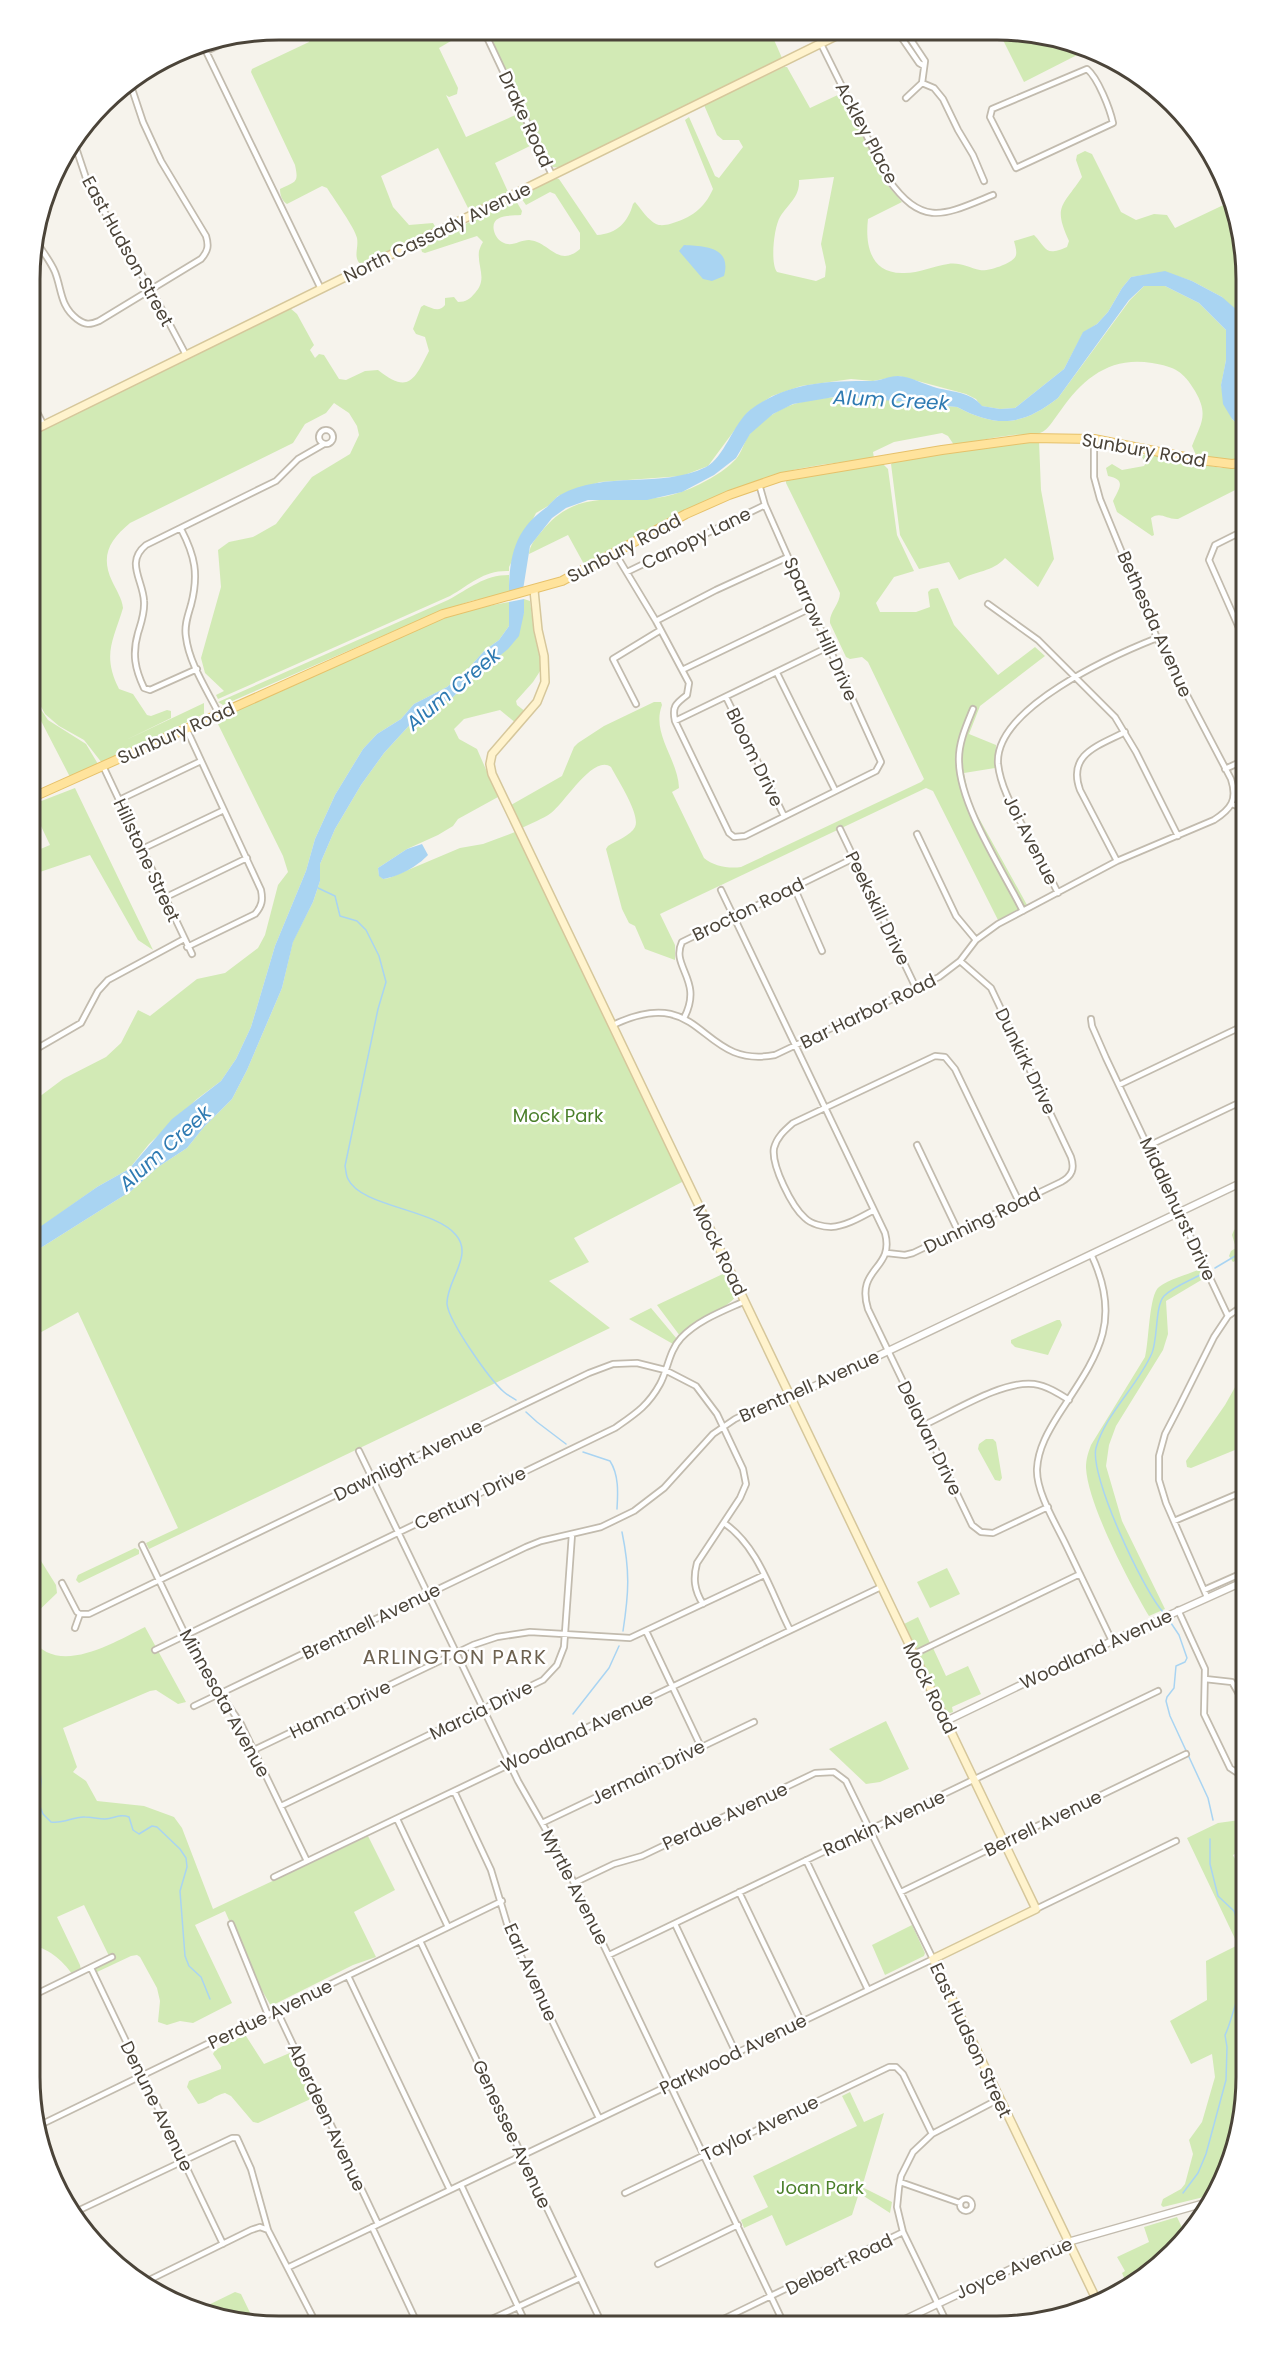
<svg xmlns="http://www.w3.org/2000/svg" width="1277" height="2357" font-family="Poppins,sans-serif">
<rect width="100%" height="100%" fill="#f6f3ec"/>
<path fill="#d2eab5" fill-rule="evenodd" d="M307 30 468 31 439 48 458 88 457 94 449 97 446 95 466 137 520 113 534 144 495 163 509 194 470 212 438 148 381 176 393 207 409 225 433 223 436 228 362 265C352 258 359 249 357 238 355 228 334 199 327 188L322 186 287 204C282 201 280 195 280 189 296 181 299 183 295 165L251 72 252 69 309 42 310 37Z
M487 31 771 33 782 58 561 168 553 167 549 163Z
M1000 34 1046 35 1080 46 1083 52 1024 82Z
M784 67H787L810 108 842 93 889 187 902 202 868 219C865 244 870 273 902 273 917 274 933 266 948 264 960 262 969 268 980 270 987 272 1015 263 1016 255 1017 251 1015 245 1014 241L1034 235C1047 248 1044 257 1067 247L1069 241C1053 206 1062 207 1082 177L1076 160 1077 155 1085 151 1092 154 1121 212 1136 220 1154 214 1167 215 1175 228 1234 200 1247 280V408L1238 388 1246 349 1222 297 1192 281 1165 272 1131 277 1122 288 1108 312 1097 324 1083 333 1064 369 1015 408 1000 409 981 406 976 399 966 394 899 376 873 381 851 379 801 386 772 396 748 412 708 466 682 476 600 482 558 496 548 506 536 513 509 567V571C484 570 471 584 450 596L218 699 216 695 224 691 205 673 201 658 221 587 218 550 229 542 253 537 276 524 312 477 350 454 359 435 357 426 349 413 334 403 326 413 305 424 293 443 130 523C110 540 100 555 112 581 116 590 122 598 123 608 113 641 102 655 119 689L133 694 147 715 151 716 167 710 171 711V718L126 740 204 703V714L102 763 84 740 59 726 45 714 32 690V434L290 308 297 314 314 345 310 350 315 358 319 354 324 355 339 379 346 380 365 371 378 370C408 394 414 381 429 351L425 337 416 334 413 329 421 307 424 305C432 308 439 313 445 305V298L454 297 458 302C466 302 470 299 475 293 488 279 477 267 479 251 480 248 481 245 483 242L477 236 425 253 422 252 421 248 424 245 515 199 522 211 521 215C510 216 490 214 494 231 495 235 498 240 502 242 512 248 519 240 529 240 550 242 558 268 580 249V233L555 194 550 192 526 205 521 198 522 195 556 178 559 179 597 235C617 234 628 222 633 204L635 202C641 209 648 220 656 224 660 226 666 225 670 224 691 218 704 209 713 189L685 120 689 117 715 176 719 178 743 147 739 140H723L717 135 704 105ZM834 177 821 244 826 267 825 277 816 281 777 272C770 263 774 227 780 217 789 203 800 197 799 180Z
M1144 286H1165L1199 303 1226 330V360L1221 386 1232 419 1247 433V459L1218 460 1196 455 1192 446C1201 423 1209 415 1195 391 1183 371 1175 367 1152 363 1111 356 1083 378 1061 410 1055 417 1049 430 1040 433 1032 436 1021 434 1013 435 993 437 974 442 954 445L948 436 942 433 894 442 873 452 874 458C847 462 819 464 793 470 719 489 652 531 585 566L568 535 529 554C530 544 536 538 542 531 583 480 629 511 681 492 699 486 723 473 736 459 742 452 744 442 749 435 759 422 778 409 794 404 846 389 904 402 957 407 997 428 1022 426 1058 398L1130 300Z
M1039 441 1041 490 1054 559 1038 587 1005 558C993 572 975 571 959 580L949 562 919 569 900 535 891 464 895 461 1004 444Z
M1148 453 1221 468H1247V484L1178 519C1167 520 1161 511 1151 518L1154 535 1152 536 1117 512 1113 501C1119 488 1127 480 1108 476L1106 468 1112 464 1122 470 1144 466 1146 463 1141 456Z
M882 463 888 469 897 535 914 571 894 577 876 603 880 612H916L930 607 928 592 931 589 938 588 954 625 998 675 1035 647 1045 656 980 706 969 734 996 745 995 768 964 773 970 802 1027 905 998 920 933 791 926 788 660 914 675 945V960L645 949 635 926 629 923 622 909 606 849 608 846C616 841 631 835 635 827 641 815 617 779 611 767 593 754 565 803 551 813 543 819 531 823 522 828L511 805 562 776 574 747 578 743 604 726 654 702H661L662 705C651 734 678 759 679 788L672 792 704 858C713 866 729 869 741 867L921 782 924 779 868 662 862 657 850 659 846 657 830 623C829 612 840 604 840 593L786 483V480Z
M509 575V593L471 601 438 612 223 705 218 702 448 600C469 589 484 575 509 575Z
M524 599 530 601 534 632 542 668 533 682 516 701 517 705 526 712 517 724 500 710 464 719 454 729 459 739 477 749 498 797 458 819 453 826 438 835 407 849 378 868 379 875 383 879 389 878 460 848 483 844 515 832 684 1181 574 1238 589 1262 549 1281 610 1328 149 1549 146 1543 178 1528 78 1312 34 1336 31 1329V1254L131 1191 158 1167 187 1148 204 1127 232 1099 247 1070 282 988 293 941 313 902 320 881V864L335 829 361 785 384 753 416 718 453 697 467 683 489 666 524 613Z
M509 602V626L499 640 485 650 467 670 447 687 414 704 401 719 377 734 363 749 335 795 315 839 306 871 275 946 251 1027 236 1059 221 1081 197 1099 149 1144 129 1169 97 1187 31 1234V1103L63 1079 106 1057 121 1043 138 1010 150 1016 197 979 225 973 258 948 265 935 278 885 288 872 283 856 215 718 423 625 456 612Z
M32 696 48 720 86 744 98 764 70 777 39 717 32 720Z
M75 788 153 950 138 940 90 855 31 875V853L50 845 31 805Z
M1247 1222V1255L1233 1262 1229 1256 1231 1251 1236 1248 1232 1235 1234 1230Z
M1198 1270 1202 1271 1204 1276 1203 1279 1166 1301 1168 1334 1163 1350 1116 1426 1109 1445 1106 1466 1122 1521 1165 1609 1149 1616C1129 1582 1088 1505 1086 1468 1086 1459 1088 1453 1091 1445L1145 1357C1149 1342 1149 1294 1159 1287 1169 1279 1186 1275 1198 1270Z
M727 1272 738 1294C723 1314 696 1316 680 1336L657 1305Z
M651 1308 677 1339 673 1344 629 1319Z
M1057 1320H1060L1062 1325 1048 1355 1015 1347 1011 1343V1340Z
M1247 1366V1445L1191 1468 1187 1467 1186 1461 1225 1405Z
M986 1439H993L996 1442 1002 1478 1000 1481 995 1480 978 1449 979 1444Z
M31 1545 56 1585 57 1593 31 1618Z
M135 1548 139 1550V1554L79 1583 76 1580 78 1575Z
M947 1568 960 1594 930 1608 917 1582Z
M918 1617 930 1643 916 1649 902 1625Z
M145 1627 186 1702 178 1704 156 1690 150 1691 63 1728 77 1767 73 1772 86 1781 97 1801 144 1806 174 1817 182 1828 213 1909 368 1836 395 1890 354 1912 376 1957 353 1965 271 2006 253 1975 225 1911 195 1925 232 2003 193 2023 180 2021 167 2025 158 2022 160 2001 157 1988 140 1957 137 1955 131 1956 97 1972 94 1969 95 1967 110 1958 84 1905 57 1917 80 1965 81 1970 72 1974C63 1961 47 1946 30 1946L31 1637C56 1678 113 1643 145 1627Z
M933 1648 946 1676 968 1666 981 1694 952 1707 953 1712 950 1713 944 1709 919 1658 921 1654Z
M886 1721 909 1769 880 1782 866 1784 829 1749Z
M1247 1819V1848L1233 1855 1247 1883 1246 2094 1228 2173 1216 2194 1163 2207 1161 2205 1163 2199 1181 2189 1185 2184 1193 2154 1189 2140 1202 2122 1215 2077 1212 2054 1191 2064 1170 2021 1207 2000 1206 1961 1238 1945 1187 1838 1218 1823Z
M912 1925 925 1953 924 1956 885 1975 872 1945Z
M243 2036H246L264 2064 292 2052 315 2097 258 2123 253 2122 231 2096 225 2093C215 2095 208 2103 198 2104L187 2087 189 2081 221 2069V2066L213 2054 215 2050Z
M850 2092 864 2122 884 2113 862 2187 892 2202 890 2213 859 2193 852 2215 786 2246 772 2215 744 2228 741 2220 768 2207 753 2176 857 2126 842 2096Z
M1177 2217 1187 2238 1149 2276 1128 2287 1122 2273 1125 2271 1117 2257 1149 2242 1144 2227Z
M235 2292 241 2294 256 2325H247L198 2310Z"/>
<path fill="#a9d4f2" d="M684 245C705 246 732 247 724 276L712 281 703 279 679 251Z
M1165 271 1192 281 1222 297 1238 311 1246 349 1238 388 1247 408V433L1232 419 1223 404 1221 385 1226 360V330L1199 303 1165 286H1144L1129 300 1058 398C1022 426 997 428 957 407L840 396 793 404 773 414 750 434 736 458 714 475 682 492 647 500H588L566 508 552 518 530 546 523 590 509 593C509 556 515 529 547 507 551 503 555 498 560 495 605 470 661 489 706 467 724 458 733 424 750 410 788 382 826 381 871 381 880 381 889 376 898 376 910 376 925 385 937 388 953 392 971 392 982 406L1000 409 1015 408 1064 369 1083 332 1097 324 1108 312 1122 288 1131 277Z
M524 599V613L519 636 508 649 467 683 453 697 416 718 384 753 361 785 335 829 320 864V881L313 902 293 942 282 988 247 1070 232 1099 204 1127 187 1148 158 1167 131 1191 31 1254V1234L34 1231 97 1187 129 1169 172 1119 221 1081 236 1059 251 1027 275 946 306 871 315 839 335 795 363 749 377 734 401 719 414 704 447 687 467 670 485 650 499 640 509 626V602Z
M422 844 428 855C418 866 398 877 383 879L379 876 378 868 407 849Z"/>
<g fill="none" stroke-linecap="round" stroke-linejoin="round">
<path stroke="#a9d4f2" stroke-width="1.5" d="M318 888 335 896 340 916 357 921 366 930 379 956 386 982 378 1009 345 1166C346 1170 346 1176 348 1179 361 1207 435 1209 456 1235 474 1256 446 1281 447 1304 449 1322 490 1380 504 1392 507 1395 512 1397 516 1400
M1215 1268 1247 1249
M526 1412 537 1422 566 1444
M583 1452 610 1461C619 1475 618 1493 617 1509
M622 1532C630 1571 629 1592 623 1631
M1163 1612C1143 1590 1089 1475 1096 1448 1105 1414 1138 1386 1152 1353 1158 1338 1155 1306 1164 1296 1173 1287 1189 1281 1200 1275
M1169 1620 1179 1635 1187 1658 1185 1662 1176 1666 1174 1688 1167 1697 1166 1701 1170 1716 1208 1798 1213 1820
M573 1714 609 1668 619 1646
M30 1728 36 1738 41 1781 39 1804 43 1814 51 1822C64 1824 74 1816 85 1817 92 1817 98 1819 105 1819 114 1819 119 1813 129 1817L133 1830 139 1834 152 1826 157 1827 180 1849 186 1858 187 1867 180 1891 185 1956 189 1966 201 1977 210 1999
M1210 1839V1864L1218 1896 1234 1911 1246 1946
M1183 2193 1198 2173 1206 2154 1226 2080 1227 2047 1225 2035C1228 2030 1240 1991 1240 1986 1239 1982 1237 1979 1237 1976L1246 1969"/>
<g stroke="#c2bbae" stroke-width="8">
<path id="minor" d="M484 31 552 175
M899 34 919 63 924 66
M821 44 888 179C923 228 944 215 993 195
M203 45 321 289
M206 51 230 40
M1087 69C1098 78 1110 109 1113 123L1016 168 990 117 992 109Z
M922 83 934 88 943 99 958 130 973 155 984 181
M906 98 922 83 925 61 907 34
M75 145 88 184 159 304 186 355
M35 239C41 250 50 260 55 272 62 290 60 306 77 319 85 325 90 325 99 321L201 259C208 251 209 246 206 236L161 161 143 122 130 83
M32 402 44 426
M319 437a7 7 0 1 1 14 0a7 7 0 1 1-14 0Z
M181 529C195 556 199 574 191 605 188 615 184 626 186 637 189 663 207 690 219 714
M615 553 656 621 689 683 687 695C675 704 672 707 675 721L729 833 734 837 745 836 876 771 881 762 788 557 765 505 759 484
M627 572 765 505
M988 604 1038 640 1115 717 1136 752 1178 836
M656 621 716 590 788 557
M1247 646 1209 560 1215 545 1247 529
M197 669 150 690 144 688C135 669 132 654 138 633 141 623 145 613 144 601 143 580 125 562 146 545L276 481 298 459 324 444
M682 670 811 608
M777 673 835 790
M726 697 784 816
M636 704 613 659 659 631
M973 709C966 726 958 744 959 762 960 806 1003 871 1023 911
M675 721 828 647
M186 728 261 890C263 900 262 906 255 914L187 947
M103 766 192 954
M1225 769 1247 759
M119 800 201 761
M1232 804 1242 808
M840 829 916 988
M917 834 956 916 976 940
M142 849 224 810
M1117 861 1080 790C1067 754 1098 746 1125 732
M794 887 822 951
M721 890 885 1233C895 1270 855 1267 868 1309L972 1525 981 1532 993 1533 1048 1507
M1058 893C1049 875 1040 857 1030 840 1018 816 1001 791 998 764 994 708 1114 655 1157 638
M164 898 247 858
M684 1018C704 980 670 967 682 942L854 858
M1091 1019 1092 1026 1106 1058 1228 1316 1214 1337 1179 1407 1165 1434 1159 1456V1480L1166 1503 1207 1597
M613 1025C705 981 698 1070 775 1055L939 977 960 961 976 940 998 924 1117 861 1214 820C1231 809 1238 800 1231 779L1157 638 1100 499 1094 477V439
M31 1052 81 1023 98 991 108 980 184 939
M1119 1085 1247 1024
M917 1145 958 1231
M1148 1146 1247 1099
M874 1210C861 1217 846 1226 831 1227 823 1227 811 1224 805 1218 792 1207 771 1165 774 1148 777 1137 784 1131 793 1123L935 1056 945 1057 955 1069 1019 1202
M887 1253 905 1255 913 1253 1061 1182C1072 1176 1075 1169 1071 1157L991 988 960 961
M1091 1254C1124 1323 1096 1357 1059 1414 1049 1430 1038 1448 1037 1469 1036 1492 1056 1524 1066 1545 1081 1577 1097 1609 1112 1641
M1228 1316 1247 1303
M924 1425C953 1412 1003 1380 1034 1384 1047 1386 1058 1393 1069 1400
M359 1451 518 1781 563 1860 785 2326
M1174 1521 1247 1490
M724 1523C759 1547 771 1593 790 1630
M142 1545 198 1661 241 1724 307 1861
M62 1583 77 1612 80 1614
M1204 1590 1247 1571
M1178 1610 1205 1669 1204 1714 1230 1768 1236 1772 1247 1770
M80 1614H89L589 1373 613 1364 637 1363 665 1370 696 1386 717 1414 743 1469 746 1484 740 1498 697 1563C693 1578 694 1590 703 1604
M75 1628 80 1614
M646 1631 701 1747
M155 1650 615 1428C635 1414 648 1406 660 1384 668 1369 669 1351 681 1338 698 1320 723 1311 745 1301
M914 1654 1080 1574
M1205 1679 1232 1682 1247 1708
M194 1706 526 1547 541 1541 601 1527 634 1511 664 1488 713 1434 735 1419 782 1396 790 1395
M254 1750 473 1645 497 1637 530 1632 630 1638 764 1575
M454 1791 491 1870 508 1927 518 1950 599 2118
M281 1806 543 1680 557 1665 564 1647 572 1534
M397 1819 448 1927
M542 1823 754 1722
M806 1860 868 1990
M274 1877 881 1587
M739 1892 801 2021
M901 1892 1186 1754
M1036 1909 1176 1841
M231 1924 268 2015
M675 1924 736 2053
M420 1941 603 2326
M609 1955 1158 1691
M91 1968 223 2244
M348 1976 450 2190
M30 1997 112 1957
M277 2011 378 2224
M38 2126 502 1901
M900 2182 960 2203
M461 2185 527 2326
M625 2193 889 2067H896L903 2074 932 2134
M960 2205a6 6 0 1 1 12 0a6 6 0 1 1-12 0Z
M71 2214 232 2138H237L251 2169 268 2230 317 2325
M372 2227 418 2325
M658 2264 738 2225
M289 2267 933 1959 846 1781 834 1772 815 1773 642 1856 614 1864 574 1883
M143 2283 251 2230 260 2227 268 2230
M479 2325 580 2278
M709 2326 903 2232
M949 2327 903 2232 897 2207 899 2187 901 2176 913 2152 932 2134 999 2099"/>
</g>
<g stroke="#c2bbae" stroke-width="9">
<path id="tertiary" d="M790 1395 798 1394 1247 1180
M946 1721 1112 1641 1247 1580
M889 2327 1068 2242 1212 2201"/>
</g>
<g stroke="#d6c79b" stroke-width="10">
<path id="secondary" d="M32 431 842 33
M534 590 538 630 544 656 545 682 537 702 492 754 490 764 492 774 1036 1909 933 1959 1098 2303"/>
</g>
<g stroke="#e6c16a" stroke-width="10">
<path id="primary" d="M31 798 443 614 562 581 686 514 729 495 781 477 942 450 1031 438 1094 439 1200 460 1232 464 1247 462"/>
</g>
<use href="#minor" stroke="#fff" stroke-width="4.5"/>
<use href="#tertiary" stroke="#fff" stroke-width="6"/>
<use href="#secondary" stroke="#fff3cd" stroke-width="7"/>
<use href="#primary" stroke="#ffe39c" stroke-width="8"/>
</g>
<g text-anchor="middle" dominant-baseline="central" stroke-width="5" stroke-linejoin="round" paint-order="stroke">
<g font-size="18" fill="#4b4439" stroke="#fff">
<text transform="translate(526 119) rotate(65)">Drake Road</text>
<text transform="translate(867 133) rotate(62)">Ackley Place</text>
<text transform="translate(437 232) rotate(-26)">North Cassady Avenue</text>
<text transform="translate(128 251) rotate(61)">East Hudson Street</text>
<text transform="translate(1144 450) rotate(10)">Sunbury Road</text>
<text transform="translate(696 538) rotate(-26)">Canopy Lane</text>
<text transform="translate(624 548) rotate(-28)">Sunbury Road</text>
<text transform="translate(1155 624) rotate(66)">Bethesda Avenue</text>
<text transform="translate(821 629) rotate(66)">Sparrow Hill Drive</text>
<text transform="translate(176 733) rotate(-24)">Sunbury Road</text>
<text transform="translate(755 757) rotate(64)">Bloom Drive</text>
<text transform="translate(1031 840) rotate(63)">Joi Avenue</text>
<text transform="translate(147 860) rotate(65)">Hillstone Street</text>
<text transform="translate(878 908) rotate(64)">Peekskill Drive</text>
<text transform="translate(748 909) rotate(-26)">Brocton Road</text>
<text transform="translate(868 1011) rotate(-26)">Bar Harbor Road</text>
<text transform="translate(1026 1061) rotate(64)">Dunkirk Drive</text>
<text transform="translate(1178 1209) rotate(65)">Middlehurst Drive</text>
<text transform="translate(982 1220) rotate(-26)">Dunning Road</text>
<text transform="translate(720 1250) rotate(64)">Mock Road</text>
<text transform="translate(809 1386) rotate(-24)">Brentnell Avenue</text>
<text transform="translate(930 1438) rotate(64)">Delavan Drive</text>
<text transform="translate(408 1460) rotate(-26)">Dawnlight Avenue</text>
<text transform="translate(470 1498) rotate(-26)">Century Drive</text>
<text transform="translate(371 1621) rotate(-26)">Brentnell Avenue</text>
<text transform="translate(1096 1649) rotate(-25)">Woodland Avenue</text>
<text transform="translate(930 1688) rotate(64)">Mock Road</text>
<text transform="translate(225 1703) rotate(61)">Minnesota Avenue</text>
<text transform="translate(340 1709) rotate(-26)">Hanna Drive</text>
<text transform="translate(481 1710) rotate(-26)">Marcia Drive</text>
<text transform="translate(577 1732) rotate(-25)">Woodland Avenue</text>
<text transform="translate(648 1772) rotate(-26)">Jermain Drive</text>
<text transform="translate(725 1816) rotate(-25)">Perdue Avenue</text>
<text transform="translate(884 1823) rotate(-25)">Rankin Avenue</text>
<text transform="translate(1043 1823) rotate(-26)">Berrell Avenue</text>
<text transform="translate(575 1887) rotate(63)">Myrtle Avenue</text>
<text transform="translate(531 1972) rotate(66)">Earl Avenue</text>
<text transform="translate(270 2014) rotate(-26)">Perdue Avenue</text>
<text transform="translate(971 2040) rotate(65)">East Hudson Street</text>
<text transform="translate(733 2054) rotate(-26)">Parkwood Avenue</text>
<text transform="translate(157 2106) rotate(64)">Denune Avenue</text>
<text transform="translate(327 2117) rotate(65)">Aberdeen Avenue</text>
<text transform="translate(760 2128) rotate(-26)">Taylor Avenue</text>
<text transform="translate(512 2134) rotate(65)">Genessee Avenue</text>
<text transform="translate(839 2264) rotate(-26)">Delbert Road</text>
<text transform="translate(1014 2268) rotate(-24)">Joyce Avenue</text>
</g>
<g font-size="18" fill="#4a7f2a" stroke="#fff">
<text x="558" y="1115">Mock Park</text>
<text x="820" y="2187">Joan Park</text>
</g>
<g font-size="20" font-style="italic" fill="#2e7ab2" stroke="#fff">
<text transform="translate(891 400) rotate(3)">Alum Creek</text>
<text transform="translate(453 689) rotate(-40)">Alum Creek</text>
<text transform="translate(165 1148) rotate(-42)">Alum Creek</text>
</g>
<g font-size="20" letter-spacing="1.5" fill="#6e6250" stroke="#fff">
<text x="455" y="1657">ARLINGTON PARK</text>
</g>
</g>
<path d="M0 0H1277V2357H0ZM279 40H997A239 239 0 0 1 1236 279V2077A239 239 0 0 1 997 2316H279A239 239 0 0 1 40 2077V279A239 239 0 0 1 279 40Z" fill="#fff" fill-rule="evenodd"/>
<path fill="none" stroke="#4b4439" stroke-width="3" d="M279 40H997A239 239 0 0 1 1236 279V2077A239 239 0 0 1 997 2316H279A239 239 0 0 1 40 2077V279A239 239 0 0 1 279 40Z"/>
</svg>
